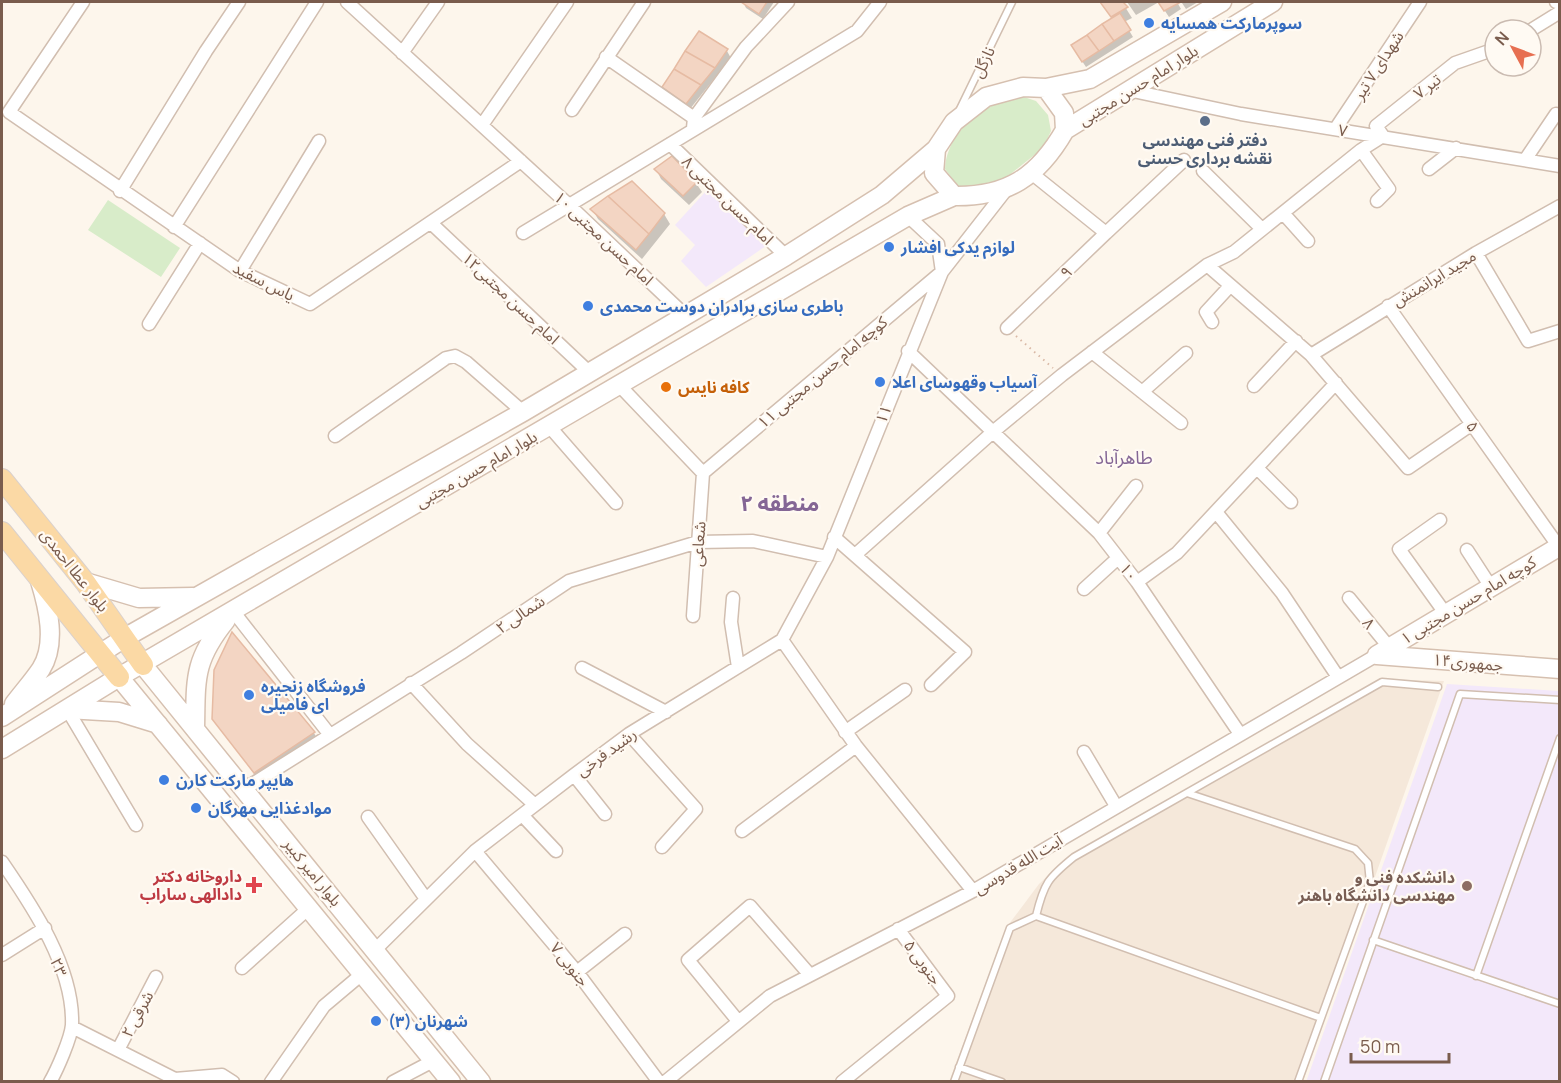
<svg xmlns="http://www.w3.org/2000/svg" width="1561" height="1083" font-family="Manrope,'Noto Sans Arabic',sans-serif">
<rect width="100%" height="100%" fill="#fdf6ec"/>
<path fill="#f5e8da" d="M1383 679 1444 681 1303 1081 949 1082 1006 928 1039 884 1061 863Z"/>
<path fill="#f3e8fa" d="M707 190 766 246 706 287 681 261 695 245 675 225Z
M1447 684 1559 691V1081L1306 1082Z"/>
<path fill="#d8ecc9" d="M1024 97 1036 101 1048 115 1051 131 1043 148 1002 181 975 187 958 186 945 169C946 143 966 118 991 106 1000 101 1013 100 1024 97Z
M108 200 180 248 161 277 88 230Z"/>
<path fill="#0003" d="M743 2H774L763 19 746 8Z
M1101 2H1122L1132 18 1124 22 1133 37 1086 67 1076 52 1113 20Z
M1127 2H1177L1181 9 1169 17 1159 2 1136 15Z
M1182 3V2H1198L1186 9Z
M727 51 732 60 721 77 717 75 690 109 667 93 664 87Z
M656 169 696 183 702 192 689 205 661 179Z
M592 209 664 214 670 224 642 259 598 219Z
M233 634 314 733 321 746 263 786 214 719Z"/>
<path fill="#f3d5c3" stroke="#e6bba3" stroke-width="1.5" d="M741 2H767L759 14Z
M1100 2H1123L1128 7 1111 17Z
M1158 2H1178L1179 3 1164 11Z
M1120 13 1131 30 1114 41 1102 24Z
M1102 24 1114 41 1099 51 1087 35Z
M699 31 728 49 715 68 685 51Z
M1087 35 1099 51 1082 62 1071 45Z
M685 51 715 68 701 85 674 69Z
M674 69 701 85 686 104 662 87Z
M672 156 697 182 683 196 654 169Z
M632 181 665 213 649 234 608 196Z
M608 196 649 234 636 250 590 209Z
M232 632 315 732 254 773 212 719 214 670Z"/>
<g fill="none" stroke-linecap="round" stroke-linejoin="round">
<g stroke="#d1beb0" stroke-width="9">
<path id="lane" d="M960 109 1012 2
M1187 793 1355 849 1368 863 1370 882 1298 1082
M1036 916 1321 1018
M1373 940 1560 1004
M1476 976 1560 738
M959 1067 1002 1082
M954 1082 1010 928 1036 916C1044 883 1048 878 1074 857L1382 682 1438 687
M1324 1082 1460 694 1560 700"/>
</g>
<g stroke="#d1beb0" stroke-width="15">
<path id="street" d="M83 2 9 112 240 271 310 304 521 161
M347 2 570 206 686 316
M1556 2H1560
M1531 30 1560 12
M402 53 438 2
M606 57 694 118
M1128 90 1241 114 1560 166
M572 110 644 2
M482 125 567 2
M693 128 694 118 746 47 788 2
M1336 128 1420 2
M670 144 786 256
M1361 150 1389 189 1377 201
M1525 160 1556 114
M1429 169 1456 148
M1203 171 1262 229
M120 191 206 51 239 2
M1283 213 1308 241
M908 216 938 244 942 272
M431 223 590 373
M174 227 317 2
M523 233 857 31 880 2
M1106 233 1184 160
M1476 253 1528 341 1560 331
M1207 265 1311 355 1408 468 1472 424
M240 271 319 141
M1388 306 1559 547
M1212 322 1206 312 1230 286
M149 324 200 243
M1007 328 1106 233 1030 172
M908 351 1099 533 1137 582 1240 734
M1092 352 1181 423
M1311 355 1476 253 1560 206
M620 386 703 473
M1254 386 1296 341
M1142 392 1186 353
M549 426 616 503
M335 436 446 358 455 356 466 362 523 412
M1257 468 1291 502
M703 473 938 275
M1216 512 1282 593 1338 677
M1440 520 1399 549 1445 613
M1099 533 1136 486
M834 537 965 652 931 685
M1467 550 1491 587
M855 555 994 431 1062 375 1207 265 1234 252 1361 150 1383 136 1376 126 1455 63 1495 49
M1137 582 1177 553 1336 383
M1084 589 1118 558
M733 598 731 622 738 667
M1349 598 1389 647
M233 611 330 735
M693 616 703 473
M782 640 856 746 973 891
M582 668 666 712
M411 683 467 744 535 805
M67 709 136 825
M845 732 905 690
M629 734 696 809 662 847
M1084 752 1116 806
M574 775 605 814
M246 788 461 653 569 581 698 542 753 541 827 557
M522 815 556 851
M368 817 426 899
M742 831 856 746
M475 851 577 972 659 1082
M2 862C33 907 74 968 72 1025 71 1038 57 1070 50 1082
M376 949 475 851 574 775 629 734 782 640 827 557 942 272 1006 190
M2 955 45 928
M242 968 310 907
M577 972 625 934
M738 1021 688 960 750 906 810 975
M72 1027 175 1079 222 1075 233 1082
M118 1050 156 977
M271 1082 324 1006 362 974
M393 1082 433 1061
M665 1082 770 996 973 891 1377 655
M842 1082 948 996 898 929"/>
</g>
<g stroke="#d6c0b0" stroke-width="21">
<path id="secondary" d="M1046 88 1090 79 1222 2
M1065 130 1064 113 1046 88 1023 87 986 97 954 122 936 149 934 173 954 196C1007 197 1038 177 1065 130L1273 2
M85 582 139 598 193 597
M1377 655 1560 546
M1377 655 1560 669
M143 665 481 1082
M119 677 451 1082
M14 704C23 692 33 681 41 669 57 644 48 607 40 581
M67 709 119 712 158 724
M2 717 126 637 523 412 786 256 882 195 936 149
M195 729C196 679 193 661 226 620
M2 749 119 677 908 216 954 196"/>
</g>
<g stroke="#dad1cd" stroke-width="22">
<path id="primary" d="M2 479 85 582 143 665
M2 532 119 677"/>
</g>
<path stroke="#d9b8a5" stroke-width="2" stroke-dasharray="1.5 4.5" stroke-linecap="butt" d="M1016 336 1053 368"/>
<use href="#lane" stroke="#fff" stroke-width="6"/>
<use href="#street" stroke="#fff" stroke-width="12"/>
<use href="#secondary" stroke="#fff" stroke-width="18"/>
<use href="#primary" stroke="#fbd9a5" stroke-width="20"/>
</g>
<g fill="#3f7fe0" stroke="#fffaf3" stroke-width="2">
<circle cx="1149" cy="23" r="6"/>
<circle cx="889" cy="247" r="6"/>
<circle cx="588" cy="306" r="6"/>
<circle cx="880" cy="382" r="6"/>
<circle cx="249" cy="695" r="6"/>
<circle cx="164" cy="780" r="6"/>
<circle cx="196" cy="808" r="6"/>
<circle cx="376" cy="1021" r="6"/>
</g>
<circle fill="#5c6f8a" stroke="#fffaf3" stroke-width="2" cx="1205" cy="121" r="6"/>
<circle fill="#e8710a" stroke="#fffaf3" stroke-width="2" cx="666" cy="387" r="6"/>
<path fill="#e0444e" stroke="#fffaf3" stroke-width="2" d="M251 876h6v6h6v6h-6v6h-6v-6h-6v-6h6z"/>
<circle fill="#8d6e63" stroke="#fffaf3" stroke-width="2" cx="1467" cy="886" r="6"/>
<g text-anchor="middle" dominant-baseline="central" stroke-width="4.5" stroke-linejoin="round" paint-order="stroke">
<g font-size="16" font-weight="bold" fill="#366cbe" stroke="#fffaf3" text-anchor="start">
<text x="1161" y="23">سوپرمارکت همسایه</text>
<text x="901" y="247">لوازم یدکی افشار</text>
<text x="600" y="306">باطری سازی برادران دوست محمدی</text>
<text x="892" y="382">آسیاب وقهوسای اعلا</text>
<text x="261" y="686">فروشگاه زنجیره<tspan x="261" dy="18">ای فامیلی</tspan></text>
<text x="176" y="780">هایپر مارکت کارن</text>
<text x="208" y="808">موادغذایی مهرگان</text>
<text x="388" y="1021">شهرنان (۳)</text>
</g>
<g font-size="16" fill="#7a5c4d" stroke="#fffaf3">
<text transform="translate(983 62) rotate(-64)">نازگل</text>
<text transform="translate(1378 65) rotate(-57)">شهدای ۷ تیر</text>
<text transform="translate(1138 85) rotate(-32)">بلوار امام حسن مجتبی</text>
<text transform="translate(1427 86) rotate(-38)">۷ تیر</text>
<text transform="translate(1343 130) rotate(9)">۷</text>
<text transform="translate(728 200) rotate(44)">امام حسن مجتبی ۸</text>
<text transform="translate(604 238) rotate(43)">امام حسن مجتبی ۱۰</text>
<text transform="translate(1066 272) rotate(-44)">۹</text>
<text transform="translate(1434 278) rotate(-31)">مجید ایرانمنش</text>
<text transform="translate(264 281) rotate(27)">یاس سفید</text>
<text transform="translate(511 298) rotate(43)">امام حسن مجتبی۱۲</text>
<text transform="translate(822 372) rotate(-40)">کوچه امام حسن مجتبی ۱۱</text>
<text transform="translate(883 414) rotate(-68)">۱۱</text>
<text transform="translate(1473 426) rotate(55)">۵</text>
<text transform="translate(476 469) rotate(-30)">بلوار امام حسن مجتبی</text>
<text transform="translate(698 544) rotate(-86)">شعاعی</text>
<text transform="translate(75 570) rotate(52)">بلوار عطا احمدی</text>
<text transform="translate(1129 572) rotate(53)">۱۰</text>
<text transform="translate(1468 600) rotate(-31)">کوچه امام حسن مجتبی ۱</text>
<text transform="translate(520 614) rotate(-34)">۲ شمالی</text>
<text transform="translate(1369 623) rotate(51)">۸</text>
<text transform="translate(1468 662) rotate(5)">جمهوری۱۴</text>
<text transform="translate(606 752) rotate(-36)">رشید فرخی</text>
<text transform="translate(1018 864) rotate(-31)">آیت الله قدوسی</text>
<text transform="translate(313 872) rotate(51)">بلوار امیر کبیر</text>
<text transform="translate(923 962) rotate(53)">۵ جنوبی</text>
<text transform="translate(570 964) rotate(51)">۷ جنوبی</text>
<text transform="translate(59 967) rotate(69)">۲۳</text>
<text transform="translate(137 1014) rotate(-62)">۲ شرقی</text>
</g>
<g font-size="16" font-weight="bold" fill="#4e5e75" stroke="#fffaf3">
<text x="1205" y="140">دفتر فنی مهندسی<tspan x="1205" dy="18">نقشه برداری حسنی</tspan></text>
</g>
<g font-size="16" font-weight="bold" fill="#c56008" stroke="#fffaf3" text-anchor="start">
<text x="678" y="387">کافه نایس</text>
</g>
<g font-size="16" font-weight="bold" fill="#be3a42" stroke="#fffaf3" text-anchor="end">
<text x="242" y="876">داروخانه دکتر<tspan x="242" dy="18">دادالهی ساراب</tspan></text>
</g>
<g font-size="16" font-weight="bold" fill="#785e54" stroke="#fffaf3" text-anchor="end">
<text x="1455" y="877">دانشکده فنی و<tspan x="1455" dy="18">مهندسی دانشگاه باهنر</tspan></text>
</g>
<g font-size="18" fill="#846695" stroke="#fffaf3">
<text x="1124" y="457">طاهرآباد</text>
</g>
<g font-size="22" font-weight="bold" fill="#846695" stroke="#fffaf3">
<text x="780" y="503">منطقه ۲</text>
</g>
</g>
<rect width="1561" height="1083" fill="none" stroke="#7a5c4d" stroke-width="6"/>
<g transform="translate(1513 48) rotate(311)"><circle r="28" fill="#fffaf3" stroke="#cabbb1" stroke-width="1.5"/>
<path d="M0-4.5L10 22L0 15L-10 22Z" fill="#e76f51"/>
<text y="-9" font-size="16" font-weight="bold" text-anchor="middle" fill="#7a5c4d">N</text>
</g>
<path d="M1351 1053v9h98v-9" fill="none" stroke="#7a5c4d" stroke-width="3"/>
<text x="1360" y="1053" font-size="18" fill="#7a5c4d" stroke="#fffaf3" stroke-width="4.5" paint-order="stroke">50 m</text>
</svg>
